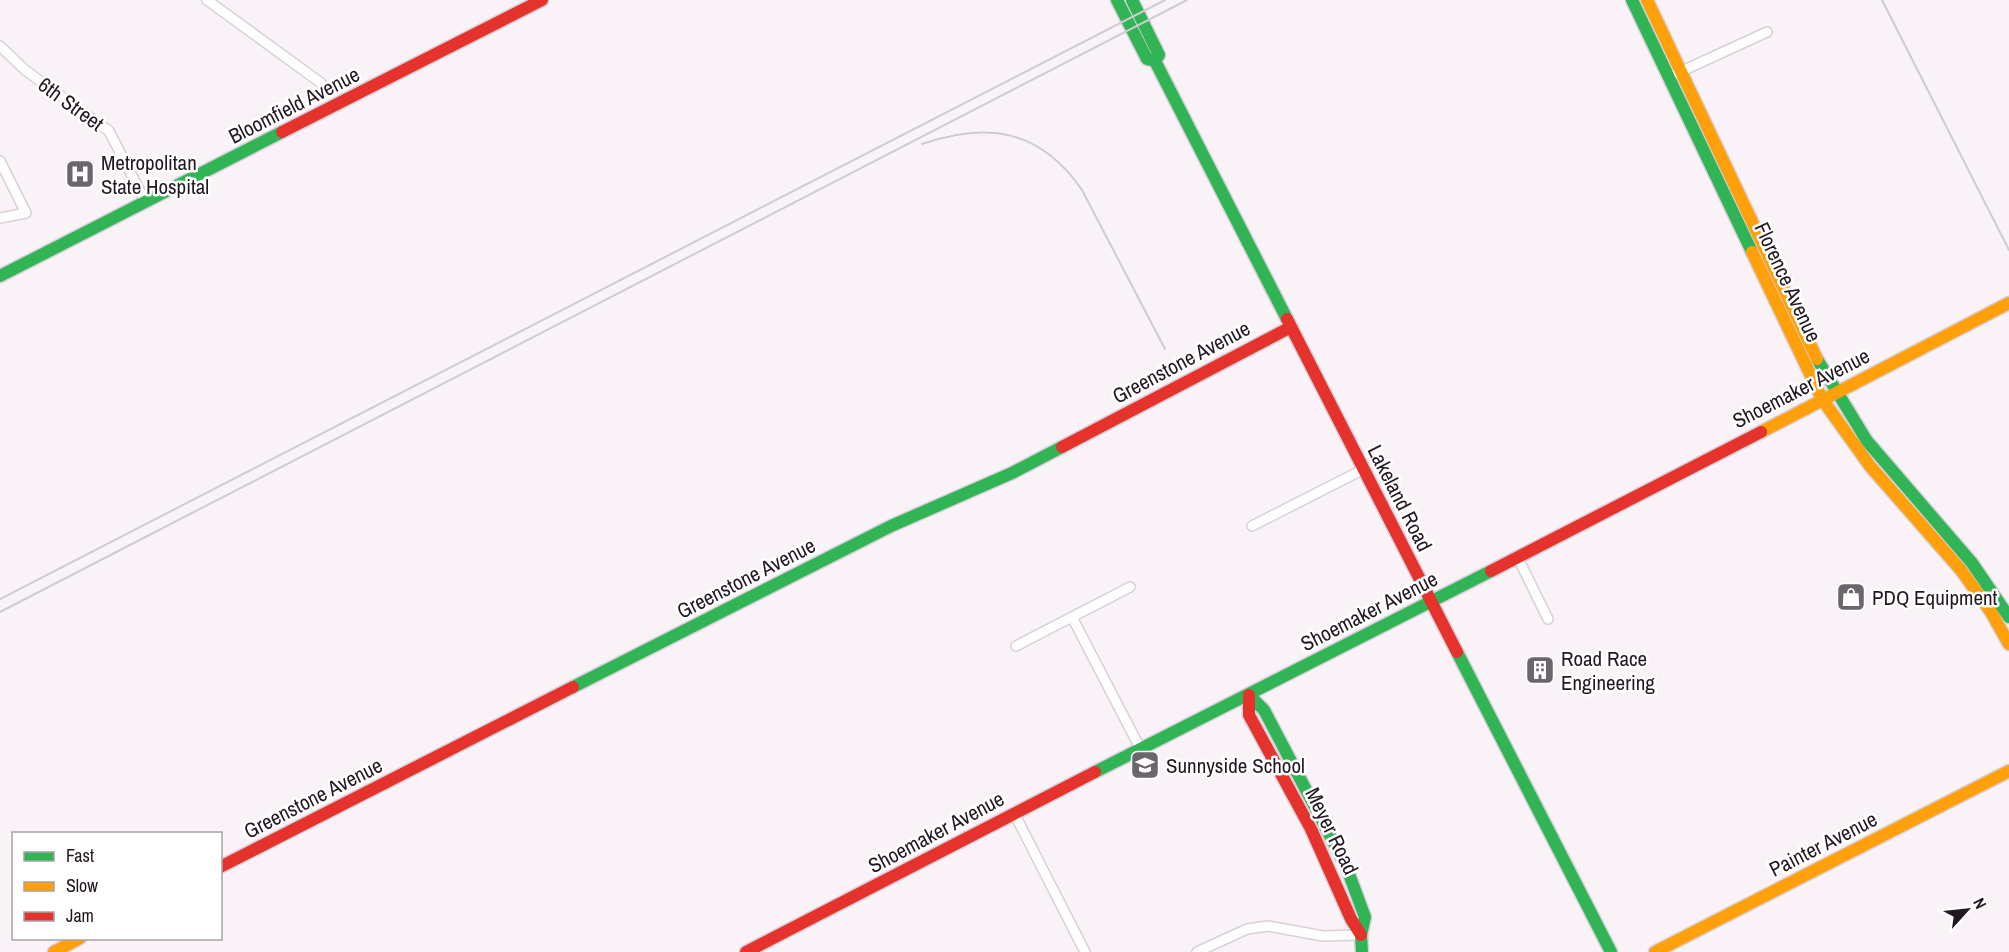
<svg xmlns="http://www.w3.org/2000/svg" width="2009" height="952" font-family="'Archivo Narrow',sans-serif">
<rect width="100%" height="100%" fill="#f9f3f8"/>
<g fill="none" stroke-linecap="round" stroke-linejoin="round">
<g stroke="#d8d0d7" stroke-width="12">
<path id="street" d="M207 0 321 83
M0 46 25 70 109 131 146 203
M1669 77 1767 32
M0 161 26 213 0 218
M1252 526 1364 469
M1517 556 1548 619
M1072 617 1140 748
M1016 646 1130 587
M1014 813 1085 952
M1197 952 1247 929 1268 926 1323 936 1361 935"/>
</g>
<g stroke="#d8d0d7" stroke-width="15">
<path id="fast" d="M1117 0 1147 59 1155 61 1287 319
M1132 0 1159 55 1155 61
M1632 0 1752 252
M0 276 282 132
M1817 359 1867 441 1972 563 2009 617
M1457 652 1611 952
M573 687 891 526 1012 473 1062 447
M1249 695 1264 710 1346 866 1365 917 1361 935 1362 952
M1095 772 1491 571"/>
</g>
<g stroke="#d8d0d7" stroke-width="15">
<path id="slow" d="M1647 0 1817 359
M1752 252 1822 399 1870 466 1961 570 1991 612 2009 644
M1761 432 2009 303
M54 952 80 938
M1655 952 2009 771"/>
</g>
<g stroke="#d8d0d7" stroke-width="15">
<path id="jam" d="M282 132 542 0
M1287 319 1457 652
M1062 447 1291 327
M1491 571 1761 432
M1249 695V715L1311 829 1351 919 1361 935
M220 867 573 687
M746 952 1095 772"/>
</g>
<use href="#street" stroke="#fefdfe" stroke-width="9"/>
<use href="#fast" stroke="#30b455" stroke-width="12"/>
<use href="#slow" stroke="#ff9f0a" stroke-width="12"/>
<use href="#jam" stroke="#e5322d" stroke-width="12"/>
<path stroke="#ceccce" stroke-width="2" d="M1882 0 2009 250
M922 144C988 121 1041 130 1082 190L1165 349
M0 599 1165 0
M0 612 1187 0"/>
</g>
<defs>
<g id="hospital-square" transform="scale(1.5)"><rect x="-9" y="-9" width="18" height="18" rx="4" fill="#6d656c" stroke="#fff"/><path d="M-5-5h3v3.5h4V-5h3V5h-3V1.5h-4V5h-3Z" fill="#fff"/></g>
<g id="shop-square" transform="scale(1.5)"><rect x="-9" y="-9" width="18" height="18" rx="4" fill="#6d656c" stroke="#fff"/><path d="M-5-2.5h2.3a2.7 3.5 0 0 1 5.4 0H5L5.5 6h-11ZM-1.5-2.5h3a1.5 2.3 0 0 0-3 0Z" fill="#fff"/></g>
<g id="building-square" transform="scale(1.5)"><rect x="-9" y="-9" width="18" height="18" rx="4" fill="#6d656c" stroke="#fff"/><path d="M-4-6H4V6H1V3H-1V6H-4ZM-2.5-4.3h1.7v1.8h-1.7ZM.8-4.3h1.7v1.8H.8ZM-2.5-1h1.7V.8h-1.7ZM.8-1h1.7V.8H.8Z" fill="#fff"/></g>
<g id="school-square" transform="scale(1.5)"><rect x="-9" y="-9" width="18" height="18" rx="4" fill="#6d656c" stroke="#fff"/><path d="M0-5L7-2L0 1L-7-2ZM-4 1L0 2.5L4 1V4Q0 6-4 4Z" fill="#fff"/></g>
</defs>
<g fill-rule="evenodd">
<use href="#hospital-square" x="80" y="174"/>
<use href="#shop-square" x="1851" y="597"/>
<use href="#building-square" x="1540" y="670"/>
<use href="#school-square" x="1145" y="765"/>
</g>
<g text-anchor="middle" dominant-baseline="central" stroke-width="5" stroke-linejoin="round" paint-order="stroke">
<g font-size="21" fill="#221821" stroke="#fff">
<text transform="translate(71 104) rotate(36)">6th Street</text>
<text transform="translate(294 105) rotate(-27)">Bloomfield Avenue</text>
<text transform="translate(1788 282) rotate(65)">Florence Avenue</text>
<text transform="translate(1181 362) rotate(-28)">Greenstone Avenue</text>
<text transform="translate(1801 388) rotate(-27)">Shoemaker Avenue</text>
<text transform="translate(1400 498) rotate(63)">Lakeland Road</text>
<text transform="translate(746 578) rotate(-27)">Greenstone Avenue</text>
<text transform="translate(1369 611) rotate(-27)">Shoemaker Avenue</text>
<text transform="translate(313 798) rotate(-27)">Greenstone Avenue</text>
<text transform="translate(1332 831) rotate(64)">Meyer Road</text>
<text transform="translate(936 832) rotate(-28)">Shoemaker Avenue</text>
<text transform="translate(1823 844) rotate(-27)">Painter Avenue</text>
</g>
<g font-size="21" fill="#221821" stroke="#fff" text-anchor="start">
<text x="101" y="162">Metropolitan<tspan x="101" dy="24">State Hospital</tspan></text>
<text x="1872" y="597">PDQ Equipment</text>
<text x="1561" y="658">Road Race<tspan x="1561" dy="24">Engineering</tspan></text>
<text x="1166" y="765">Sunnyside School</text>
</g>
</g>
<rect x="12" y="832" width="210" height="108" fill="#ffffff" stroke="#a7a3a6" stroke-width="1.5"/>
<rect x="24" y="852" width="30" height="9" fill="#30b455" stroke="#a7a3a6" stroke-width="1.5"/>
<text x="66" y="862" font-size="18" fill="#221821">Fast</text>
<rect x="24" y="882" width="30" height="9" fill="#ff9f0a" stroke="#a7a3a6" stroke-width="1.5"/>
<text x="66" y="892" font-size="18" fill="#221821">Slow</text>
<rect x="24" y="912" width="30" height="9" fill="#e5322d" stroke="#a7a3a6" stroke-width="1.5"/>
<text x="66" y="922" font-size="18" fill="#221821">Jam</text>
<g transform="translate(1967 910) rotate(63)" stroke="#ffffff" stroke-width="4.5" paint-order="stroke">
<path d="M0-4.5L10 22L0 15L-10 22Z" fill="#221821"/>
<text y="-9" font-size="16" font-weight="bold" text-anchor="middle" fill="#221821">N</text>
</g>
</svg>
